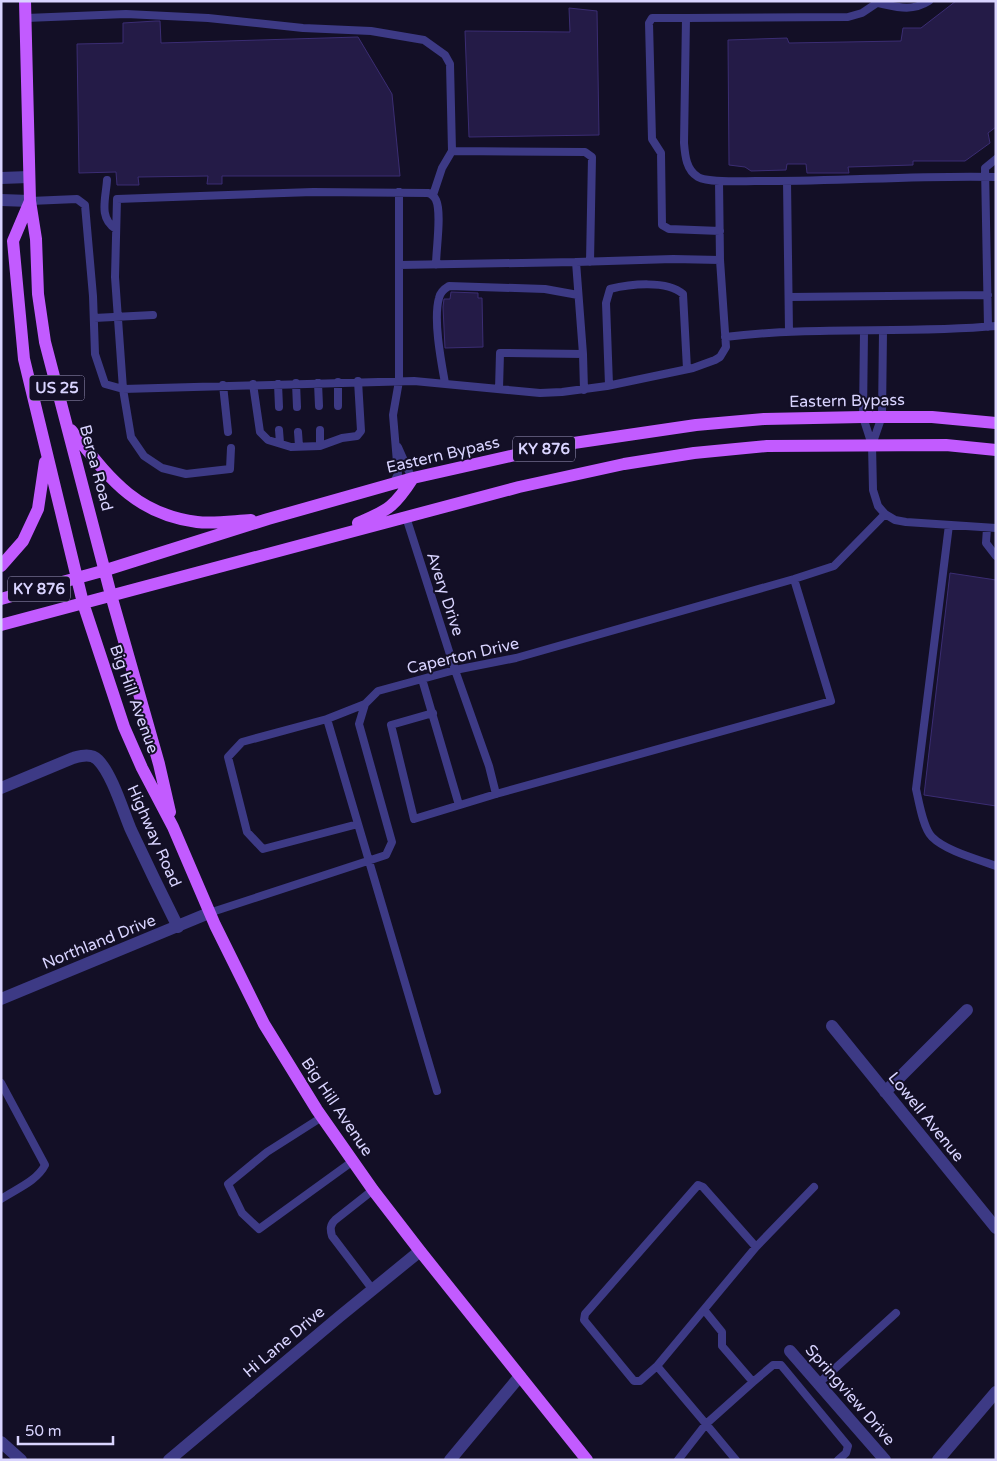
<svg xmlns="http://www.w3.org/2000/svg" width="997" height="1461" font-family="'Varela Round',sans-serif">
<rect width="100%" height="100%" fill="#130f26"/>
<path fill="#241b47" stroke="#3b2d73" d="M956 1H996V127L988 133 990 143 965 161H913V165L848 167 849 173H807L806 164H787L786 170 751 171 745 167 729 165 728 40 787 38 789 43 901 41 903 28H921Z
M569 8 597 11 599 135 469 137 465 31 570 32Z
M156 21H160L161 43 358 37 392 94 400 176H222V184H207L208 176 138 177 139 185H117L116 172 79 173 77 44 123 43V23Z
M451 292 478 293V298H482L483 347 445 348 443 307 444 299H450Z
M950 573 996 580V806L924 795Z"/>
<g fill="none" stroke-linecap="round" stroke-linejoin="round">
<path stroke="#3d3a85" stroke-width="8" d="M880 1 862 13 848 17 686 18 684 143C685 155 686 170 698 177 709 183 741 181 755 181 835 182 916 175 996 177
M878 3C897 7 912 12 929 1
M26 18 126 14 208 18 303 28 371 31 424 40 445 55 450 64 452 151
M686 18H652L649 23 652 139 661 153 662 225 669 229 720 231
M107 180C106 198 98 218 116 229
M787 181 789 332
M399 192V265
M433 195 442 168 452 151 585 152 592 157 590 262
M30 201 77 199 85 205 93 296 95 354 105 384 123 389 414 381 540 393 562 392 607 386 693 368 715 360 720 357 726 347 720 260 719 181
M576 262 583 354 584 390
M789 297 988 295
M94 318 153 315
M988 327 985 168 996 159
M864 331 863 417 872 445
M883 331 882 416 872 445 873 490 878 506 885 514 895 520 906 522 996 528
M725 337C814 326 906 334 996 326
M338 382V406
M296 383 297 407
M318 383 319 406
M445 383C441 361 433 319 439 298 440 292 444 289 449 286L545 289 578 295
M253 384 260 432 268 440 291 447 320 446 342 438 357 436 361 431 358 381
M278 384 279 407
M223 385 228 432
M609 385 606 303 610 289C630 284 667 280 683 294L687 369
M499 389 500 353 583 354
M279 430 280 443
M320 430V446
M298 432 299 446
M398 447 410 474 413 478
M231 448 230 469 186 474 162 468 144 456 131 437 123 389 115 277 117 199 313 192 428 193C432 194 434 196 436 200 442 213 436 249 436 265
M393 484 398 474 393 415 399 381V265L576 262 673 259 720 260
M406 517 455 670 489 766 496 794
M949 525 916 789C919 802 923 828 932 837 946 851 977 859 996 866
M987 528 986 543 996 556
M422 679 459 805
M365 704 327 719 437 1091
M433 713 391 725 414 819 496 794 831 701 794 579
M327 719 242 742 228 757 247 832 263 849 358 824
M209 913 386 855 392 842 359 724 365 704 378 691 455 670 516 658 794 579 834 566 885 514
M1 1083 45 1165C37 1181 16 1189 1 1199
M322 1117 267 1152 228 1184 242 1213 259 1229 353 1161
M373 1290 332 1236C330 1229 330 1225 335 1220L373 1190
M705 1311 722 1332V1346L753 1382 706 1424 736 1460
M657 1366 640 1381H634L584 1320 585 1314 698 1185 703 1187 756 1247
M753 1382 773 1365H781L848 1446 846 1453 838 1460
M819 1383 896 1313
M678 1460 706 1424 657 1366 756 1247 814 1187"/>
<path stroke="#3d3a85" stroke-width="12" d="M1 178 29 177
M1 200 30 201
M1 788 73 758C81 756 91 753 98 760 112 774 123 811 131 830 146 862 162 895 178 927
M1 999 209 913
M832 1026 996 1228
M885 1092 967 1010
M790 1351 885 1460
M1 1442 21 1460
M169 1460 339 1317 420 1251
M450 1460 520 1376
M938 1460 996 1392"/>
<path stroke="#c25bff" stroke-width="12" d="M25 1 30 201 36 239 38 294 45 342 111 595 159 764 170 812
M30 201 13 241 24 359 83 603 124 727 142 768 173 827 215 925 264 1024 317 1110 373 1190 420 1251 587 1460
M71 430C108 476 134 514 197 522 214 524 233 521 251 520
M358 523C389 510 395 506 413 478
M1 566 23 541 38 509 45 462
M1 599 106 570 268 519 413 478 560 445 696 425 764 419 863 417H932L996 423
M1 625 519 487 624 464 694 453 767 446 946 445 996 450"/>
</g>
<g text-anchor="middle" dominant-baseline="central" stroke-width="4" stroke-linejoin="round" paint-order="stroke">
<g fill="#130f26" stroke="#9e99be" stroke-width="1">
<rect x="29.5" y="375.5" width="55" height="25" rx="4"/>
<rect x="513" y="436.5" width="62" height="25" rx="4"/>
<rect x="8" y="576.5" width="62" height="25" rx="4"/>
</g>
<g font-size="15" font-weight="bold" fill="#d9d4ff">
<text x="57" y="388">US 25</text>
<text x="544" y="449">KY 876</text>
<text x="39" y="589">KY 876</text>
</g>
<g font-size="16" fill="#d9d4ff" stroke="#130f26">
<text transform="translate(847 401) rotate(-1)">Eastern Bypass</text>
<text transform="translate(443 455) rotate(-13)">Eastern Bypass</text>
<text transform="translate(96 468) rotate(75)">Berea Road</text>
<text transform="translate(445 594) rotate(72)">Avery Drive</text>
<text transform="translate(463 656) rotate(-13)">Caperton Drive</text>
<text transform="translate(134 699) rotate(70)">Big Hill Avenue</text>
<text transform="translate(154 836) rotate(66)">Highway Road</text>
<text transform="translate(99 942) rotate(-22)">Northland Drive</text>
<text transform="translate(337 1107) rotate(56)">Big Hill Avenue</text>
<text transform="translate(926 1117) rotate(51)">Lowell Avenue</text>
<text transform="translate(284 1342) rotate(-40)">Hi Lane Drive</text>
<text transform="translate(850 1395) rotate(49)">Springview Drive</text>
</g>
</g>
<rect width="997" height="1461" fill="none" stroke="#d9d4ff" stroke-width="5"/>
<path d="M18 1436v8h95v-8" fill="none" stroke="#d9d4ff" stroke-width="2.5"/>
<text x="25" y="1436" font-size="15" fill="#d9d4ff" stroke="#130f26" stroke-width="4" paint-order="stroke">50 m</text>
</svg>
